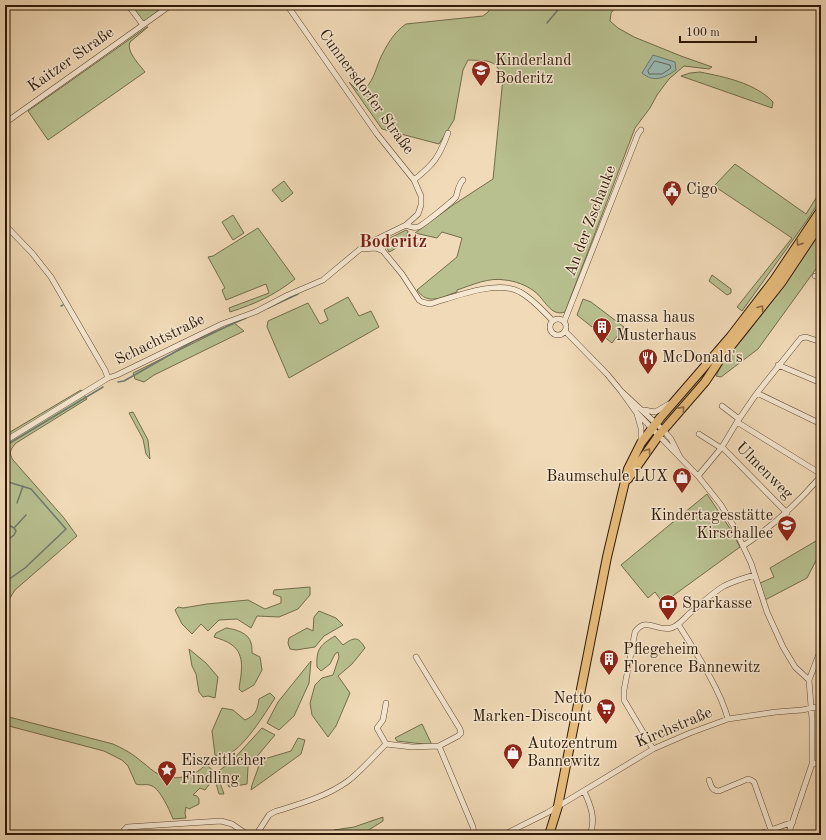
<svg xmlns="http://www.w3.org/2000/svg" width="826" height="840" font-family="'Old Standard TT',serif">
<rect width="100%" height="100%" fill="#f1dab7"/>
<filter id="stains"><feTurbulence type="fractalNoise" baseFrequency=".005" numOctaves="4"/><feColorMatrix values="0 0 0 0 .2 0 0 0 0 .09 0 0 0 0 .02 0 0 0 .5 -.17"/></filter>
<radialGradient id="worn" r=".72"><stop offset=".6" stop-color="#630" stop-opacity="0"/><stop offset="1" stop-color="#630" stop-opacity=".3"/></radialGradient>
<path fill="#b8c090" stroke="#736c4c" d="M131 5H165L146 21H143Z
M494 5H617L611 13 610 21 618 28 634 37 681 56 712 67 709 69 684 66 669 79 657 95 650 108 635 128 565 312C550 317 545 299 534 291 526 285 515 281 505 280 489 277 472 285 457 290V292C441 297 428 306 417 290L457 257 462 238 442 232 437 238 415 233 453 205 493 179 503 78C495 58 488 61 468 60L463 70 454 120 439 144 382 129 349 82 358 91H362C373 83 375 71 380 59 386 46 394 32 406 24L483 16 488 12Z
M147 27H148L130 42C126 52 140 65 145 72L48 140 28 111Z
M700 72C725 77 755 83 773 102L772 108 681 76 690 73Z
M735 164 806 214 821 190V198L810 216 742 311 737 307 792 238 714 186Z
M284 181 293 193 282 202 272 190Z
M233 215 244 233 233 240 222 222Z
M258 228 295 279C273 296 257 303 230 312L229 308 269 293 266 284 226 300 222 290 225 288 208 257 213 256Z
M406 230 408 231C407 239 397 249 389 252L386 246V240Z
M821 230V262L758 349 721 377 716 376 723 362 745 336 780 290Z
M712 275 731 289V293L727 295 709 281Z
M348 297 359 316 371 311 379 327 289 378 267 327 268 321 308 303 320 324 328 320 324 310Z
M583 299 591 302 624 327 612 343 577 315Z
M234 323 244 331 154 375 144 382 135 379 133 373Z
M81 390 87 399 16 443C11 449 8 452 13 460L64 518 77 536 15 590 8 601 5 618V435Z
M133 412 148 440 150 459 146 454 143 439 129 413Z
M707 494 729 527 740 547 663 603 655 592 648 598 621 565Z
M821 538V551L807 578 765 600 760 583 774 577 770 568Z
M310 587V595L298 609 279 617 257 616 251 628 237 619 219 620 208 631 201 624 192 634 182 624 175 610 178 607 183 608 207 604 248 600 265 609 281 603V597L273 594 274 590Z
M319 611 336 618 343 625 324 636 315 647 296 650 290 649 288 643 289 638 307 628 313 631 314 617Z
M226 628C235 629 249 633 251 643 252 646 252 650 252 653L260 657 262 670 254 685 242 692 239 689C241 674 246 655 232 645 227 641 220 639 214 637L216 633Z
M335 636 343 645C354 637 358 636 365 648L352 664 338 676 350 693 336 726 328 737 312 715 310 703 315 685 322 678 333 675 339 657 338 652 335 654 330 664 321 671 317 667C316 649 320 645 335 636Z
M189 649 206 663 218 677 215 698 208 696 203 697 199 692 196 674 192 666Z
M311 661 309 683 294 716 279 730 267 723 278 702Z
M270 693 275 698C265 713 243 750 226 755L222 753 219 757 215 755 212 731 222 708 233 710 245 720C256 715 257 711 259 699Z
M5 716 113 744C124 749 133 754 142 762 148 766 153 772 160 775 176 781 195 777 206 764 216 772 220 782 224 794H219L216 783 211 782 205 790 200 788 193 795 197 796 199 799V804L189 809 186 807 185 813 186 818 173 819C170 811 160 789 152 786 146 783 142 786 136 784L128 766 122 760 104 751 5 725Z
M422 724 432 745 397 741 395 738Z
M262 728 275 735 248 767 247 784 229 787 220 770 232 761Z
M298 738 305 740 301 754 251 790 252 785 261 760 291 751Z
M383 817V821L364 833 363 835H332L334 830 354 827Z"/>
<path fill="#9bbab4" stroke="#6f7a6f" d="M653 55 675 62 676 70C664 78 654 83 642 73Z"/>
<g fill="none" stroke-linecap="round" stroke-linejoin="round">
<path stroke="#646a5e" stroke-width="1" d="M655 61 670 65 671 68 662 74H649L648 71Z"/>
<path stroke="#6f7a6f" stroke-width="1.5" d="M547 23 562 5
M61 306 63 305
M268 308 298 294
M118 382 124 381 194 341 246 318
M5 446 103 387
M5 481 31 489 66 529 25 568 5 582
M17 503 23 486
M5 523 14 528
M5 542 14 535 16 531 14 528 26 515"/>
<g stroke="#5f4933" stroke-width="6">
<path id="street" d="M128 5 143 25
M5 123 171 5
M414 180C434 164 439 157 448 133
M5 225 32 253 51 277 105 370 108 378
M406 225C410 227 414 228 418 227 422 226 454 200 456 197 458 191 458 185 463 180
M384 236 381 240 383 251 402 274 419 300 422 302 430 304C454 297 498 279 520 292 533 299 543 311 553 321
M361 249 376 248 383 251
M815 276 821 278
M550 327a8 8 0 1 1 16 0a8 8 0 1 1-16 0Z
M564 322 638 134 641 130
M565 331 607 374 621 391 663 430 671 439 680 457
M778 365 821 383
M621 391 636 412 698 476 721 505 733 525 751 563 767 612 783 647 795 667 809 680
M757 393 821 424
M722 406 739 419
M644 410 655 412 669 404
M637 414 641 428V442
M737 422 821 474
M699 434 721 448
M5 441 108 378 117 375 222 324 255 312 288 295 323 280 365 245 406 225 418 214 421 205V196L414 180 377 134 287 5
M722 447 787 513
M698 476 722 447 737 422 757 393 801 338 806 337 821 342
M743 546C773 526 798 503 821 476
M678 624C695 651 720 689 728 719
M416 657 460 729 461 733 458 736 439 746
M386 703 383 720 377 728 386 744
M653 749 624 700V690L635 632C646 616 657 632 671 628 679 626 684 618 690 613 701 604 712 593 724 586 734 581 744 578 755 575
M812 764 821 762
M709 780C711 786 712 791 719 791L748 779 751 780 754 782 771 830
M584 791C591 806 596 819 590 835
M124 835V830L127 827 221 821 232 824 248 835
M256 835 269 815 274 812C299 804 326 797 348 781 360 772 375 755 386 744L412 747 439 746 473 827 474 835
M503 835 547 813 653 749 690 733 728 719 776 712 802 710 821 706
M757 835 793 822
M788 835 812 764V719L809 680 821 649"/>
</g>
<g stroke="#2e1907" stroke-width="10">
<path id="primary" d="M628 479 659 435 705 382 719 361 781 283 821 223
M549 835 558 806 607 557 616 519 628 469 641 443 660 418 731 336 774 280 821 210"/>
</g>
<use href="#street" stroke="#f6e7d0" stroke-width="5"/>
<use href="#primary" stroke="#e8bd7c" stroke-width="8"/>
</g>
<defs><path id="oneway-chevron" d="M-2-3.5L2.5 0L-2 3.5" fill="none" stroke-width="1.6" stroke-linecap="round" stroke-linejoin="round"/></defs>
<g stroke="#8b6b42">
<use href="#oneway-chevron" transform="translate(799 243) rotate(125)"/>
<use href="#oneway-chevron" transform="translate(761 308) rotate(-53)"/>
<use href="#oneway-chevron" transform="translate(682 409) rotate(-48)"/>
<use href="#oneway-chevron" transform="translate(648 451) rotate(-56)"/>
</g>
<defs>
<g id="school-pin" transform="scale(1)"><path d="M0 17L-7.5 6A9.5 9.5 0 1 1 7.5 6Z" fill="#8f2418" stroke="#f6e7d0"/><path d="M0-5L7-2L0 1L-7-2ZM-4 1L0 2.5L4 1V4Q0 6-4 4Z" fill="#fff"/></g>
<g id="civic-pin" transform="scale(1)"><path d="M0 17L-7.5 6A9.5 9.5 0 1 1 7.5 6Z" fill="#8f2418" stroke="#f6e7d0"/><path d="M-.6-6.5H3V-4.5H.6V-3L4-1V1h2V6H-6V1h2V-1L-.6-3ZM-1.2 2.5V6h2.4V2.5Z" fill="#fff"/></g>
<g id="building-pin" transform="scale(1)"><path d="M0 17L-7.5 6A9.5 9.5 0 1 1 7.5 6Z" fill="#8f2418" stroke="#f6e7d0"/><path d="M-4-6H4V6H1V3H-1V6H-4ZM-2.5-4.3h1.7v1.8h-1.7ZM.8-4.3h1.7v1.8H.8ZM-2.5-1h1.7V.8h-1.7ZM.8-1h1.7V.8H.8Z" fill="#fff"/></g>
<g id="restaurant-pin" transform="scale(1)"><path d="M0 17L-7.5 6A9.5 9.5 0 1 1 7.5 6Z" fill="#8f2418" stroke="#f6e7d0"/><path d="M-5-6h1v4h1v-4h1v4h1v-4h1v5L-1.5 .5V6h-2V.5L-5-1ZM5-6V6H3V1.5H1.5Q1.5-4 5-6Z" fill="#fff"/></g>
<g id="shop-pin" transform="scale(1)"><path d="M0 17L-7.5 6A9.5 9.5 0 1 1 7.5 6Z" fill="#8f2418" stroke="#f6e7d0"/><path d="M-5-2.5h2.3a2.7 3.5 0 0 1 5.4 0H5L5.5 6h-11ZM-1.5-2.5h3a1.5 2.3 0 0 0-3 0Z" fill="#fff"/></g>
<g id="bank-pin" transform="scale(1)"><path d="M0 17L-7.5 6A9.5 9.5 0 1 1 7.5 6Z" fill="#8f2418" stroke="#f6e7d0"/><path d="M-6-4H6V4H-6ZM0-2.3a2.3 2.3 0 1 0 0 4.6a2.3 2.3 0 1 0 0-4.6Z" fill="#fff"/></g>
<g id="supermarket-pin" transform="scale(1)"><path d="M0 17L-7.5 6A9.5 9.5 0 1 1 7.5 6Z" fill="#8f2418" stroke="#f6e7d0"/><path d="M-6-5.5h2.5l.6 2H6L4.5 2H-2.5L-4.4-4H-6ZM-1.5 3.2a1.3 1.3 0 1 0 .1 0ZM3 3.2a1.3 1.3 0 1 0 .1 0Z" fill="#fff"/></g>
<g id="sight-pin" transform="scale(1)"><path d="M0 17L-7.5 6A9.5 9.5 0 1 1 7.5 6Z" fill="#8f2418" stroke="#f6e7d0"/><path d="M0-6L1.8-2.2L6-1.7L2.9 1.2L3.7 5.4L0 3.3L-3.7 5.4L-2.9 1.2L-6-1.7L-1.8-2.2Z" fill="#fff"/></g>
</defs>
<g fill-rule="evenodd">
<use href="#school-pin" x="481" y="70"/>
<use href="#civic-pin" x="672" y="190"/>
<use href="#building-pin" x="602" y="327"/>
<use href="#restaurant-pin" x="648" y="358"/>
<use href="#shop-pin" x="682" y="477"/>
<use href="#school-pin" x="787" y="525"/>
<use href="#bank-pin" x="668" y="604"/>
<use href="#building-pin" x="609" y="659"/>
<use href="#supermarket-pin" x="606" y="708"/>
<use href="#shop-pin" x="513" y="753"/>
<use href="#sight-pin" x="167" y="770"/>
</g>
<g text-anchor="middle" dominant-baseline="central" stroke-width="3" stroke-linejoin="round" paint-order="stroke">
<g font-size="16" fill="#2e1907" stroke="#f6e7d0">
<text transform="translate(71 60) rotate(-35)">Kaitzer Straße</text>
<text transform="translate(366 92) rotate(54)">Cunnersdorfer Straße</text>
<text transform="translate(591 221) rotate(-69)">An der Zschauke</text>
<text transform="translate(160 340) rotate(-26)">Schachtstraße</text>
<text transform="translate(764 471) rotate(45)">Ulmenweg</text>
<text transform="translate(674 728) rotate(-23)">Kirchstraße</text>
</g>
<g font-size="16" fill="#2e1907" stroke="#f6e7d0" text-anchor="start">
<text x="495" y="61">Kinderland<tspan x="495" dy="18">Boderitz</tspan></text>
<text x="686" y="190">Cigo</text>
<text x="616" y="318">massa haus<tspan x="616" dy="18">Musterhaus</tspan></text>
<text x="662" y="358">McDonald's</text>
<text x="668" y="477" text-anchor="end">Baumschule LUX</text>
<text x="773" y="516" text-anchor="end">Kindertagesstätte<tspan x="773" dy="18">Kirschallee</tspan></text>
<text x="682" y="604">Sparkasse</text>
<text x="623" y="650">Pflegeheim<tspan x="623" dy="18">Florence Bannewitz</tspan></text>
<text x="592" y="699" text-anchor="end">Netto<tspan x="592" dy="18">Marken-Discount</tspan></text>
<text x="527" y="744">Autozentrum<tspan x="527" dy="18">Bannewitz</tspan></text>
<text x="181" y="761">Eiszeitlicher<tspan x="181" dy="18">Findling</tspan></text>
</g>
<g font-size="18" font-weight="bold" fill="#7a1f14" stroke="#f6e7d0">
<text x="393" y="242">Boderitz</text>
</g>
</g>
<rect width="826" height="840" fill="none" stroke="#f1dab7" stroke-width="20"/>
<rect x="6" y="6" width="814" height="828" fill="none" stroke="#2e1907" stroke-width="2"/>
<rect x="10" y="10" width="806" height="820" fill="none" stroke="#2e1907"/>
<path d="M680 36v6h76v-6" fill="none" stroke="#2e1907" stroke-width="2"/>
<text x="686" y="36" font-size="12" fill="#2e1907" stroke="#f6e7d0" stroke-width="3" paint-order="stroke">100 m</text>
<rect width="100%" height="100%" filter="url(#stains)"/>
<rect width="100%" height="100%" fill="url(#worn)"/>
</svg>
